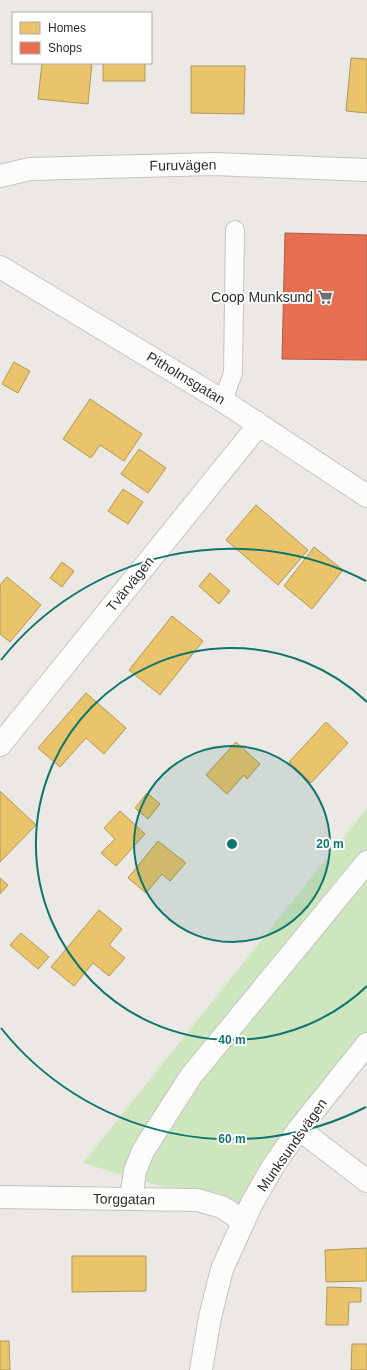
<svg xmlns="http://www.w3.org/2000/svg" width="367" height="1370" font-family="Arial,sans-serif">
<rect width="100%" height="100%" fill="#ece8e4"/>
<path fill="#cee6be" d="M367 808V1062L301 1146 264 1196 253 1214 83 1163Z"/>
<path fill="#e9c46a" stroke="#b19758" d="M351 58 367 59V113L346 111Z
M42 63H92L88 104 38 99Z
M103 63H145V81H103Z
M191 66H245L244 114 191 113Z
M14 362 30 371 18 393 2 384Z
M90 399 142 434 124 461 100 445 91 458 63 439Z
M139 449 166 468 148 493 121 474Z
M123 489 143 502 128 524 108 511Z
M256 505 308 550 278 585 226 540Z
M314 547 343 570 312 609 284 586Z
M62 562 74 571 62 587 50 578Z
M210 573 230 591 219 604 199 586Z
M7 577 41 605 10 642 0 634V585Z
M172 616 203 641 160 695 129 670Z
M86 693 126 728 104 754 86 738 60 767 38 748Z
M326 722 348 743 311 783 289 762Z
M236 742 260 764 247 779 244 775 227 794 206 775Z
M0 791 36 825 0 862Z
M147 793 160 804 148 819 135 808Z
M120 811 145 834 116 866 101 853 115 839 104 828Z
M158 841 186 863 170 881 162 874 146 893 128 878Z
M0 878 8 885 0 894Z
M99 910 122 929 109 945 125 958 109 976 93 963 74 986 51 967Z
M21 933 49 957 38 969 10 945Z
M367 1248V1281L326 1282 325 1250Z
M72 1256H146V1291L72 1292Z
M327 1287 361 1288V1302H349L348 1325H326Z
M0 1341H9L10 1370H0Z
M352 1344H367V1370H351Z"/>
<path fill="#e76f51" stroke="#b05c46" d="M285 233 367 235V360L282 359Z"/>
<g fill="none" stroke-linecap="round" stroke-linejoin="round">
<g stroke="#c5c4c5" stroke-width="20">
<path id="lane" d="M223 401 233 373 235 230"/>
</g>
<g stroke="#c5c4c5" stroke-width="24">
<path id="street" d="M0 176 30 169 214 164 367 170
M0 267 223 401 367 496
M0 745 253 432 256 422
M299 1129 367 1181
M0 1197 197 1200 222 1207 243 1221
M131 1199 135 1171 143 1151 191 1076 367 862"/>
</g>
<g stroke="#c5c4c5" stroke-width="24">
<path id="secondary" d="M201 1370 210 1317 222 1269 252 1203 272 1168 299 1129 367 1044"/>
</g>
<use href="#lane" stroke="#fcfcfb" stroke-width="18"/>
<use href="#street" stroke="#fcfcfb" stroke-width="22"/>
<use href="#secondary" stroke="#fcfcfb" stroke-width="22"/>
</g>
<circle cx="232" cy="844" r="98" fill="#0f766e" fill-opacity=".12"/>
<g fill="none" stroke="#0f766e" stroke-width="2">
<circle cx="232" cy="844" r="98"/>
<path d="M367 986A196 196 0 1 1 367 702"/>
<path d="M366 1107A295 295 0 0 1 1 1028M1 660A295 295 0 0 1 366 581"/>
</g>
<defs>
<g id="supermarket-bare" transform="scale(1.2)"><path d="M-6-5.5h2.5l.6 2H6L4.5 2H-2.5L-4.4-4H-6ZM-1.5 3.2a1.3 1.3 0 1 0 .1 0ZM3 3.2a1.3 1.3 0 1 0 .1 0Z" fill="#706f6e" stroke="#fff" stroke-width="2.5" paint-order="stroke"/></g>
</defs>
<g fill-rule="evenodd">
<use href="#supermarket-bare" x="325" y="297"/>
</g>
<g text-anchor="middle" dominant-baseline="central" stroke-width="4" stroke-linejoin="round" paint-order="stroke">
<g font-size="14" fill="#2e2e2e" stroke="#fff">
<text transform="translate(183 165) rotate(-1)">Furuvägen</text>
<text transform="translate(186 378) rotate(31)">Pitholmsgatan</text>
<text transform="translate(130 584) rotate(-51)">Tvärvägen</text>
<text transform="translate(292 1145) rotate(-55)">Munksundsvägen</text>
<text transform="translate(124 1199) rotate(1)">Torggatan</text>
</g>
<g font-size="14" fill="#2e2e2e" stroke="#fff" text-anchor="end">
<text x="313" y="297">Coop Munksund</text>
</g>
</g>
<circle cx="232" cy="844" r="6" fill="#0f766e" stroke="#fff" stroke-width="2"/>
<g font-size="12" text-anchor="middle" font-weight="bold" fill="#0f766e" stroke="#fff" stroke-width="4" stroke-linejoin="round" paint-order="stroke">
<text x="330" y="848">20 m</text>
<text x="232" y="1044">40 m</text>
<text x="232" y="1143">60 m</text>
</g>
<rect x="12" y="12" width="140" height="52" fill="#ffffff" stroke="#ababab"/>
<rect x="20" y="22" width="20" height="12" fill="#e9c46a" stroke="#ababab"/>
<text x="48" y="32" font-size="12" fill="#2e2e2e">Homes</text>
<rect x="20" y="42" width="20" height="12" fill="#e76f51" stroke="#ababab"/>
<text x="48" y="52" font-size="12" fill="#2e2e2e">Shops</text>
</svg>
